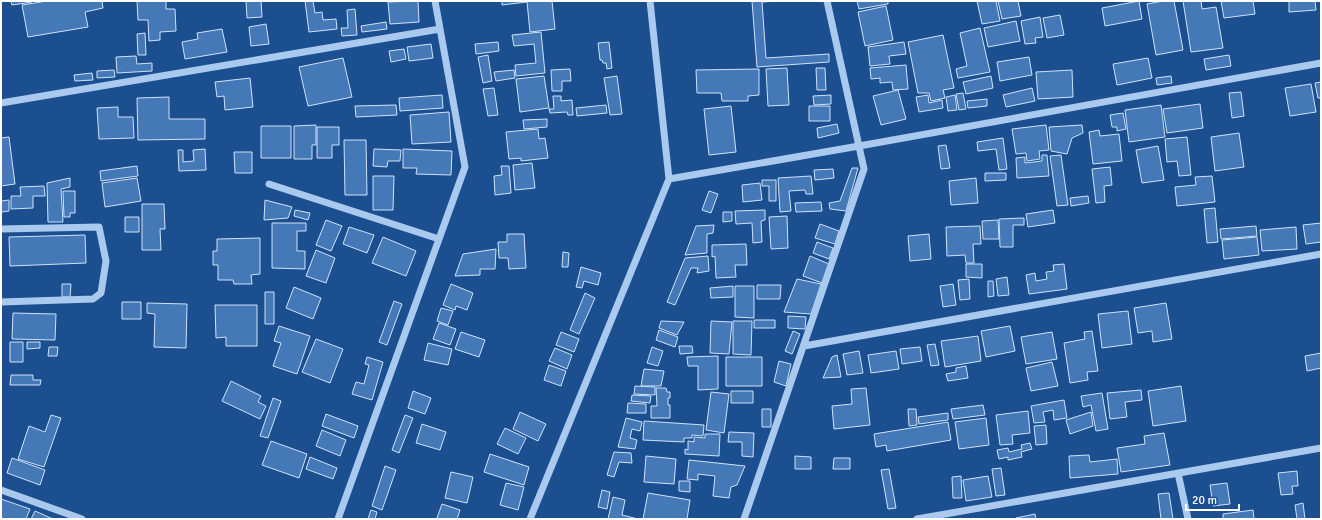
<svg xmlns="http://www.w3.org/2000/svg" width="1322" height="520" font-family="Signika,sans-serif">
<rect width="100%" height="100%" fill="#1b4f8f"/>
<path fill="#4478b7" stroke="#cfe3fa" d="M11 1H32V2L12 5Z
M47 1H102L103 8 85 12 88 27 28 37 22 5Z
M137 1H166V9H175L176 31 160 32V40L149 41 148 20H138Z
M246 1H261L262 17 247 18Z
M305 1H313L315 13 322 12 323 20 336 19 337 29 309 32Z
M418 1 419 22 390 24 388 2Z
M502 1H552L555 29 530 32 527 2 502 5Z
M752 1H777L762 2 766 58 829 54V62L757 67Z
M857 1H888V4L859 9Z
M977 1H996L1000 21 982 24Z
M998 1H1018L1021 16 1002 19Z
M1139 1 1142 19 1105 26 1102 8Z
M1163 1H1174L1183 50 1156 55 1147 4Z
M1183 1H1201L1202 9 1216 7 1223 48 1191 52Z
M1221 1H1253L1255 14 1224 18Z
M1289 1H1315L1316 10 1289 12Z
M886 6 893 40 865 46 858 12Z
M355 9 357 35 342 36 341 28H348L347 10Z
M1060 15 1064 35 1047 38 1043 18Z
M1040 17 1043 37 1035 38 1036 43 1025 44 1021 21Z
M1016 21 1020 41 988 47 984 28Z
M386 22 387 29 362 32 361 26Z
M266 24 269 44 251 46 249 27Z
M980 28 990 72 958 78 956 69 967 66 960 33Z
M222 29 227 52 185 59 182 42 198 39 197 33Z
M541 32 545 73 516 76 515 65 536 63 534 44 514 46 512 35Z
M145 33 146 55H138L137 34Z
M943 35 954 88 943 90 945 98 931 101 929 93H918L908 42Z
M498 42 499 51 476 54 475 44Z
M609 42 612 68 607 69 606 63H603L602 60H600L598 43Z
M904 42 906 54 889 56 890 64 870 66 868 47Z
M431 44 433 58 409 61 407 47Z
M404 49 406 59 391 62 389 51Z
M488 55 492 81 483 83 478 57Z
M1229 55 1231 66 1206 70 1204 59Z
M136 56 137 64 152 63V71L117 73 116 57Z
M1029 57 1032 75 1000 81 997 62Z
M343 58 352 97 308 106 299 67Z
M1148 58 1152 78 1117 85 1113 64Z
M906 65 908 89 893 90 892 82 880 83V78L871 79 870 68Z
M787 68 789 105 768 106 766 69Z
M816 68H825L826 90H817Z
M570 69 571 81H562V91H552L551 70Z
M759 69V95L748 96V101H722L721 93H697L696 70Z
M114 70 115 77 97 78V71Z
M514 70 515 78 496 81 494 72Z
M1072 70 1073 97 1038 99 1036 72Z
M92 73 93 80 75 81 74 75Z
M544 76 549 108 520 112 516 79Z
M617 76 622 114 610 115 604 78Z
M991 76 993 88 966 94 963 82Z
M1171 76 1172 83 1157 85 1156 78Z
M250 78 253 107 225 110 224 96 217 97 215 82Z
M1321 82V98H1318L1315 83Z
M1311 84 1316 112 1290 116 1285 88Z
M494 88 498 115 488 116 483 89Z
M1032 88 1035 101 1006 107 1003 95Z
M898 90 906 119 881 125 873 96Z
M1241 92 1244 116 1232 118 1229 93Z
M963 93 966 109 959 110 956 94Z
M442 95 443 108 400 111 399 98Z
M831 95V104L814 105 813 96Z
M928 95 929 103 942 100 943 108 919 112 916 97Z
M955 95 957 110 948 111 946 97Z
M553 96H561V101L572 100 573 115H568L567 112 550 113 549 109H554Z
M169 97V119H205V139L138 140 137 98Z
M987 99V106L968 108 967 101Z
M1200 104 1203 128 1167 133 1163 109Z
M396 105 397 115 356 117 355 106Z
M606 105 607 113 577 116 576 108Z
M1161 105 1165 137 1129 142 1125 110Z
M731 106 736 152 709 155 704 109Z
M809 106H830V121H809Z
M118 107V117H133L134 138 99 139 97 108Z
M449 112 451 142 412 144 410 115Z
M1123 113 1126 129 1117 131V127H1112L1110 115Z
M547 119V127L524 129 523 120Z
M837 124 839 133 818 138 817 128Z
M316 125V145H312V159H294V126Z
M1046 125 1049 150 1039 151 1040 159 1027 161 1026 153 1016 154 1012 129Z
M1082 125 1083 133 1072 138 1067 154 1051 151 1049 127Z
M261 126H291V158H261Z
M317 127H339V145H332V158H317Z
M538 129 539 139 545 138 548 158 521 161V158L509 159 506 132Z
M1099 130 1100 136 1119 134 1122 161 1093 164 1089 132Z
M1239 133 1244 167 1215 171 1211 137Z
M9 137 15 184 1 186V138Z
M1187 137 1191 175 1179 176 1177 161 1167 162 1165 139Z
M1003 138 1007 169 999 170 996 149 978 151 977 142Z
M344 140H366L367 195H345Z
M946 145 950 168 941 169 938 146Z
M1158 146 1164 180 1142 183 1136 150Z
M205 149 206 170 179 171 178 150H183V162L194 161 193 150Z
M374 149 401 150 400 161H388L387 167 373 166Z
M403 149 452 151 451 175 416 174 417 168H403Z
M234 152H252V173H235Z
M1042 155H1047L1049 176 1017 178 1016 158 1025 157V163L1042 161Z
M1061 155 1068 205 1057 206 1050 156Z
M532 163 535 188 515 190 513 165Z
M137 166 138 176 101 181 100 171Z
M501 166H509L511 193 495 195 494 176 502 175Z
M1110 167 1112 185 1104 186 1105 202 1096 203 1092 169Z
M852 168H858L846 211 830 209 829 203 840 201Z
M833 169 834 178 815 180 814 170Z
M985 173H1006V180L985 181Z
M373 176H394L393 210H373Z
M811 176 813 194H806L805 190 789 191 791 211 780 212 778 178Z
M1212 176 1215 202 1177 206 1175 187 1196 185 1195 177Z
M70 178V187L61 189 63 222H48L47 183Z
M137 178 141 201 105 207 102 183Z
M976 178 978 203 951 205 949 181Z
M762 180H776V201H769V186H762Z
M760 183 762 200 743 202 742 185Z
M44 186 45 196H33V208L11 209V196H21L20 187Z
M63 191H75V213H70V217H64Z
M709 191 718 194 711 213 702 210Z
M1088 196 1089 203 1071 206 1070 198Z
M9 200V211L1 212V201Z
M265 200 292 207 288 218 264 220Z
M821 202 822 211 796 212 795 203Z
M142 204H164L165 229H160L161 250H142Z
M1215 208 1218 242 1207 243 1204 209Z
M295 210 310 213 308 220 294 216Z
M765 210V220L761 221 762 242 753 243 752 223 736 224 735 211Z
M1053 210 1055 223 1028 227 1026 214Z
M723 212H732V221L723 222Z
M787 216 788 248 771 249 769 217Z
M125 217H139V232H125Z
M1024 218V225H1013V247H1000L999 219Z
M326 220 342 226 331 251 316 245Z
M998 220 999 239H983L982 221Z
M272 223H306V231H297V251H305V269L272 268Z
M1321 223V242L1306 244 1303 225Z
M820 224 839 231 835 244 815 238Z
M714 225 713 233 707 234V253L685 255 696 226Z
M980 226 981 244H973L974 263H966L965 255 947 256 946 227Z
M1256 226 1257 236 1221 239 1220 229Z
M349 227 374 235 367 253 343 244Z
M1296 227 1297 249 1262 251 1260 230Z
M507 234H524L526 268 509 269 508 258H499L498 242H507Z
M929 234 931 259 910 261 908 236Z
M85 235 86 263 10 266 9 237Z
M383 237 416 251 406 276 372 263Z
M1257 237 1259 255 1224 259 1222 240Z
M260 238V274L251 275 252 284H234L233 280H218V265H213V251H217V239Z
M817 242 833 248 829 259 813 253Z
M746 244 747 265H735L736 277 716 278 715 256 712 257V245Z
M496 249 495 269H480V275L455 276 463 254Z
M316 250 335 258 326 283 306 276Z
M563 252 569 253 568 267H562Z
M708 256 709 271 697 273 698 268H691L675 305 667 302 685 258Z
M810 256 829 264 822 283 803 276Z
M966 264H982V278L966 277Z
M1064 264 1067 289 1029 294 1026 275 1035 273 1036 281 1047 279 1046 272 1054 271 1053 265Z
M581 267 601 273 598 285 584 281 582 288 576 287Z
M1007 277 1009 295 998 296 996 279Z
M797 279 821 284 811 314 784 312Z
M969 279 970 299 960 300 958 280Z
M988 281H993L994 296 988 297Z
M62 284H71L70 297H62Z
M451 284 473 293 467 310 456 306 455 310 443 305Z
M953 284 956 305 943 307 940 286Z
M757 285H781L780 299H757Z
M733 286V297L711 298 710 288Z
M735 286H754V318L735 317Z
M294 287 321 298 313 319 286 308Z
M265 292H274V324H265Z
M585 293 595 298 579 334 570 330Z
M394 301 402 304 387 345 379 342Z
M122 302H141V319H122Z
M147 303 187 304 186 348 154 347 155 314 147 313Z
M1166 303 1172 339 1153 342 1152 331 1138 333 1134 308Z
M215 305H257V346H226V337L216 338Z
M441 308 453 311 448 325 437 321Z
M1128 311 1132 344 1102 348 1098 314Z
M13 313 56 314 55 340 12 339Z
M788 316 806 317 805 329 788 328Z
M754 320H775V328H754Z
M661 321 684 322 677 335 659 328Z
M711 321 732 322 729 354 710 353Z
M733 321H752L751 355 733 354Z
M439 323 456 329 450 345 433 339Z
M279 326 310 336 297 374 273 366 281 343 274 341Z
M1010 326 1015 351 986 357 981 331Z
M659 330 678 337 675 347 656 340Z
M793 331 800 334 792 354 785 351Z
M1092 331 1098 371 1087 372 1088 380 1070 383 1064 343 1085 339 1084 332Z
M461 332 485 340 479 357 455 349Z
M561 332 579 339 574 352 556 345Z
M1052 332 1057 359 1026 364 1021 337Z
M978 336 981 361 945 367 941 341Z
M316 339 343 349 330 383 302 372Z
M10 342H23V362H10Z
M27 342H40V348L27 349Z
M428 343 452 349 448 365 424 360Z
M935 344 939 365 931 366 927 345Z
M679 346H692L693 353 680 354Z
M49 347H58L57 356H48Z
M652 347 663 351 658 366 647 363Z
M920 347 922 361 902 364 900 349Z
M555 348 572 355 567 369 549 361Z
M859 351 863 373 847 375 843 354Z
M896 351 899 369 871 373 868 355Z
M1321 353V368L1307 371 1305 356Z
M837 355 841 377 823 378 832 357Z
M718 356V389L698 390V366H688L687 357Z
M367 357 383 362 372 400 352 394 356 382 364 384 369 365 365 364Z
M726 357H762V386H726Z
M779 361 791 364 786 386 774 382Z
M1052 362 1058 386 1031 391 1026 368Z
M549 365 566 371 561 386 544 380Z
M966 366 968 378 948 381 946 374 956 372V368Z
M644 369 664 371 661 386H641Z
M11 375H33V380H41L40 385H10Z
M231 381 261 396 258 402 266 406 260 419 222 401Z
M635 386 655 387V395L634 394Z
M1181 386 1186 421 1153 426 1148 391Z
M656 388H666L667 392H670V398H668V405H670V418H651V406H657Z
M866 388 870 425 834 429 832 406 852 404 851 389Z
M1141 390 1142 400 1125 402 1127 417 1110 419 1107 393Z
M413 391 431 398 425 414 408 408Z
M731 391H753V403H731Z
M711 392 729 394 724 433 706 430Z
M1102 393 1108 429 1096 431 1091 405 1083 407 1081 396Z
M632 395 651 396 650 403 631 401Z
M273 398 281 401 268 438 260 436Z
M1064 400 1067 418 1054 420 1053 410 1043 412 1045 422 1034 423 1031 406Z
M628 403 646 404V413H627Z
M983 405 985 415 953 419 951 409Z
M762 409H771V427H762Z
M908 409H916L917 425 909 426Z
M1028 411 1030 433 1012 435 1013 444 1000 445 996 415Z
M520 412 546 424 538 441 513 429Z
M1091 412 1093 426 1070 434 1066 420Z
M948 413V420L919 424 918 417Z
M326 414 358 426 354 438 322 426Z
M51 415 61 418 44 467 18 459 29 426 45 432Z
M405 415 413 418 399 453 392 450Z
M626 418 642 422 640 431 632 429 630 438 637 440 635 449 618 447Z
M986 418 989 445 959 449 955 422Z
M644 421 704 425 703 436 692 435V438H684V442L643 440Z
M948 422 951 440 887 451 886 445 876 447 874 434Z
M422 424 446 432 440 450 416 443Z
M1046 425 1047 444 1036 445 1034 426Z
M505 428 526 438 518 454 497 444Z
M322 430 346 440 340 456 316 446Z
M729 432 754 433 753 457 742 456V442H728Z
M1164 433 1170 465 1121 472 1117 448 1145 444 1144 436Z
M705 434H720L719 456 685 454V449L688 450V441L694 442V437L705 438Z
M271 441 307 454 299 478 262 465Z
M1030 443 1032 449 1021 452 1022 457 1008 460V457L999 459 997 450 1008 448 1009 452 1022 449 1021 445Z
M614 452 631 453 632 463 619 462 614 477 607 475Z
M490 454 529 467 524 485 484 472Z
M1089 455 1090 462 1117 459 1118 474 1070 478 1069 456Z
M646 456 676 459 674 484 644 482Z
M795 456 811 457V469H795Z
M310 457 337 468 333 479 306 469Z
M12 458 45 470 40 485 7 473Z
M834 458H850V469H833Z
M689 460 745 466 737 485 731 487 729 498 713 496 715 476 698 474V480L687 479Z
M385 466 396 470 382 510 372 506Z
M1001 468 1005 495 996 496 992 469Z
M889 469 896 508 888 509 881 470Z
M1297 471 1298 486H1292L1293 494 1281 495 1278 473Z
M451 472 473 477 467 503 445 498Z
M961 476 962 498H953L952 477Z
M988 476 992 497 966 501 963 480Z
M679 481H690V492L679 491Z
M506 483 524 487 518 510 500 505Z
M1227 483 1230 504 1213 506 1210 485Z
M602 490 610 492 607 509 598 507Z
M648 493 690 500 687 519H643Z
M1169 493 1173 519H1161L1158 494Z
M613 497 625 500 622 515 638 519H608Z
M1 499 30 509 26 519H1Z
M1303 503 1305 519H1297L1295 505Z
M442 504 460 510 457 519H440L437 518Z
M371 510 377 512 375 519H368Z
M1253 510 1254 519H1223V514Z
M35 511 53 519H31Z
M1035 514 1036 519H1016V518Z"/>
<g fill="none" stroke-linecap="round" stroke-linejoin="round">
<path stroke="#a9c9ee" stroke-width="7" d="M1 103 440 29
M669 179 859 146 1321 63
M269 184 439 239
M1 229 99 227 106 261 101 293 93 299 1 302
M804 346 1321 254
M1178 473 1188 519
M1 490 82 519
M338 519 465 167 435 1
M530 519 669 179 650 1
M744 519 864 169 827 1
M917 519 1321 448"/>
</g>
<rect width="1322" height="520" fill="none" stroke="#ffffff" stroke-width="4"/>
<path d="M1186 504v6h53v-6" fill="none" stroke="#ffffff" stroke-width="2"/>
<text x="1192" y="504" font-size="12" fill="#ffffff" stroke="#1b4f8f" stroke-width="3" paint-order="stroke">20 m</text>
</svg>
